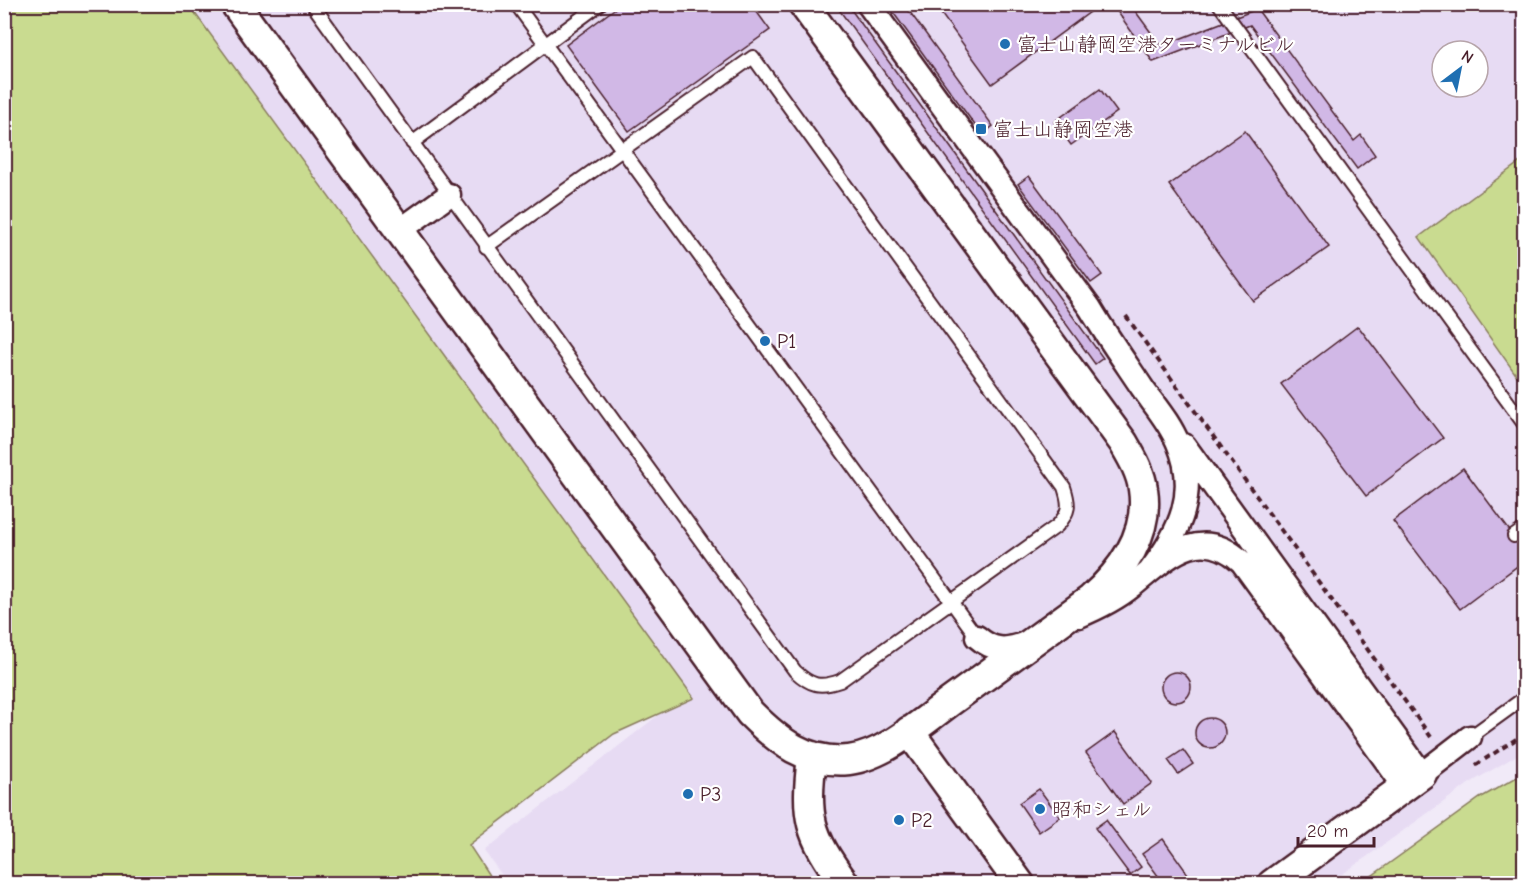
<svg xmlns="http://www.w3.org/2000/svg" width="1529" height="888" font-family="'Comic Neue','Klee One',sans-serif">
<rect width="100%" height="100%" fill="#f1eaf8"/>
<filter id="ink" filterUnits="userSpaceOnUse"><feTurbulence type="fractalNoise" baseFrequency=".0167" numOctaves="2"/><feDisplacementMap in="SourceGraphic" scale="12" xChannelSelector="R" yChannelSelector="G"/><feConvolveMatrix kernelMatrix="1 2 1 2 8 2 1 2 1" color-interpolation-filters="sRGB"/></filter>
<g filter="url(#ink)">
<path fill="#e7dbf3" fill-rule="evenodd" d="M17 5H1524V751L1470 783 1330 883H508L484 851 679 699ZM1442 51H1478V87H1442Z"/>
<path fill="#c9db90" stroke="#8a7d5e" stroke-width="1.5" d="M5 4 189 5 694 698 614 734 469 845 494 883H5Z
M1524 159V386L1419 237Z
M1524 773V883H1362L1480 798Z"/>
<path fill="#d1b8e6" stroke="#4a1f2b" stroke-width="1.5" d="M621 4H751L770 30 629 131 566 45Z
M835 4H847L1103 358 1095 364Z
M887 4H904L993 126 982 135Z
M934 4H1101L992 84Z
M1112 4H1130L1161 46 1257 9 1354 141 1361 135 1375 155 1357 169 1250 25 1153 62Z
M1100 89 1117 112 1071 145 1054 122Z
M1245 131 1329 247 1253 301 1169 185Z
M1029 176 1102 275 1091 283 1018 184Z
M1358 326 1443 438 1366 496 1281 384Z
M1463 468 1524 550V561L1460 609 1393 521Z
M1161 687a15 15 0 1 1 30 0a15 15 0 1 1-30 0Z
M1195 733a15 15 0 1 1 30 0a15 15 0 1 1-30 0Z
M1115 732 1152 783 1123 804 1086 753Z
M1183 750 1193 764 1178 774 1168 760Z
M1039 789 1060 817 1039 832 1019 803Z
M1106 820 1141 867 1130 875 1095 828Z
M1163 839 1188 874 1175 884H1164L1142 854Z"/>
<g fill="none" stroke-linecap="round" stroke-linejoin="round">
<g stroke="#4a1f2b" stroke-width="16">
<path id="service" d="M315 4V8L795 671C811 686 820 688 840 681L1057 526C1070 512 1070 505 1064 487L753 57 486 247
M516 4 977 637
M1219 4 1524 424
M412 143 600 4
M1514 536 1524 529
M1470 737 1524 698"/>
</g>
<g stroke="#4a1f2b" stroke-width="27">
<path id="minor" d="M868 4 1090 308C1106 335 1125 362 1143 389 1155 406 1170 423 1178 443 1199 492 1180 532 1150 571
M399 231 449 195
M1184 445 1422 774 1470 737
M1079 616C1098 608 1115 600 1131 587 1166 559 1199 522 1242 562L1405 787
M977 637C993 651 1006 651 1026 643"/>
</g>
<g stroke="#4a1f2b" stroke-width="33">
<path id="tertiary" d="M235 4 750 713C778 741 806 764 849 760 886 756 928 717 958 696 1002 664 1046 632 1091 599 1121 572 1150 534 1143 489 1141 472 1131 456 1123 442L803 4
M909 731 1020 884
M812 756C805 818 808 833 845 884
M1272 884 1422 774"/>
</g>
<path stroke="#4a1f2b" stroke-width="4" stroke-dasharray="6 4.5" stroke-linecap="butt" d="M1126 316 1431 737
M1476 765 1524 734"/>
<use href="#service" stroke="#fff" stroke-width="12"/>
<use href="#minor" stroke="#fff" stroke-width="22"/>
<use href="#tertiary" stroke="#fff" stroke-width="28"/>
</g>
</g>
<g fill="#1f6fb2" stroke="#fff" stroke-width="2">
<circle cx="1005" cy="44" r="6"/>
<rect x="975" y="123" width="12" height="12" rx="3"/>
<circle cx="765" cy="341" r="6"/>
<circle cx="688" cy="794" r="6"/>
<circle cx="1040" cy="809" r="6"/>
<circle cx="899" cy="820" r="6"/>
</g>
<g text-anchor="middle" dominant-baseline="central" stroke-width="4.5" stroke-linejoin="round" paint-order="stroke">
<g font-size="20" fill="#4a1f2b" stroke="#fff" text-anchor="start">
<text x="1017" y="44">富士山静岡空港ターミナルビル</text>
<text x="993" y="129">富士山静岡空港</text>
<text x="777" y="341">P1</text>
<text x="700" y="794">P3</text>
<text x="1052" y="809">昭和シェル</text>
<text x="911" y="820">P2</text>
</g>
</g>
<rect width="1529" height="888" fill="none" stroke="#fff" stroke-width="24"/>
<rect x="12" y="12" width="1505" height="864" fill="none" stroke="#4a1f2b" stroke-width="2" filter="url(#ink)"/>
<g transform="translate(1460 69) rotate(32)"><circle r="28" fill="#ffffff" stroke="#b7a5aa" stroke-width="1.5"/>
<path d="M0-4.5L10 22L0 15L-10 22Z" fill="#1f6fb2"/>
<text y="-9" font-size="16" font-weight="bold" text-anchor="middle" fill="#4a1f2b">N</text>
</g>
<path d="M1298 837v9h76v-9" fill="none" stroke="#4a1f2b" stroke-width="3"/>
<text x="1307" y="837" font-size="18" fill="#4a1f2b" stroke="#ffffff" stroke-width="4.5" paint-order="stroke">20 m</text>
</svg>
